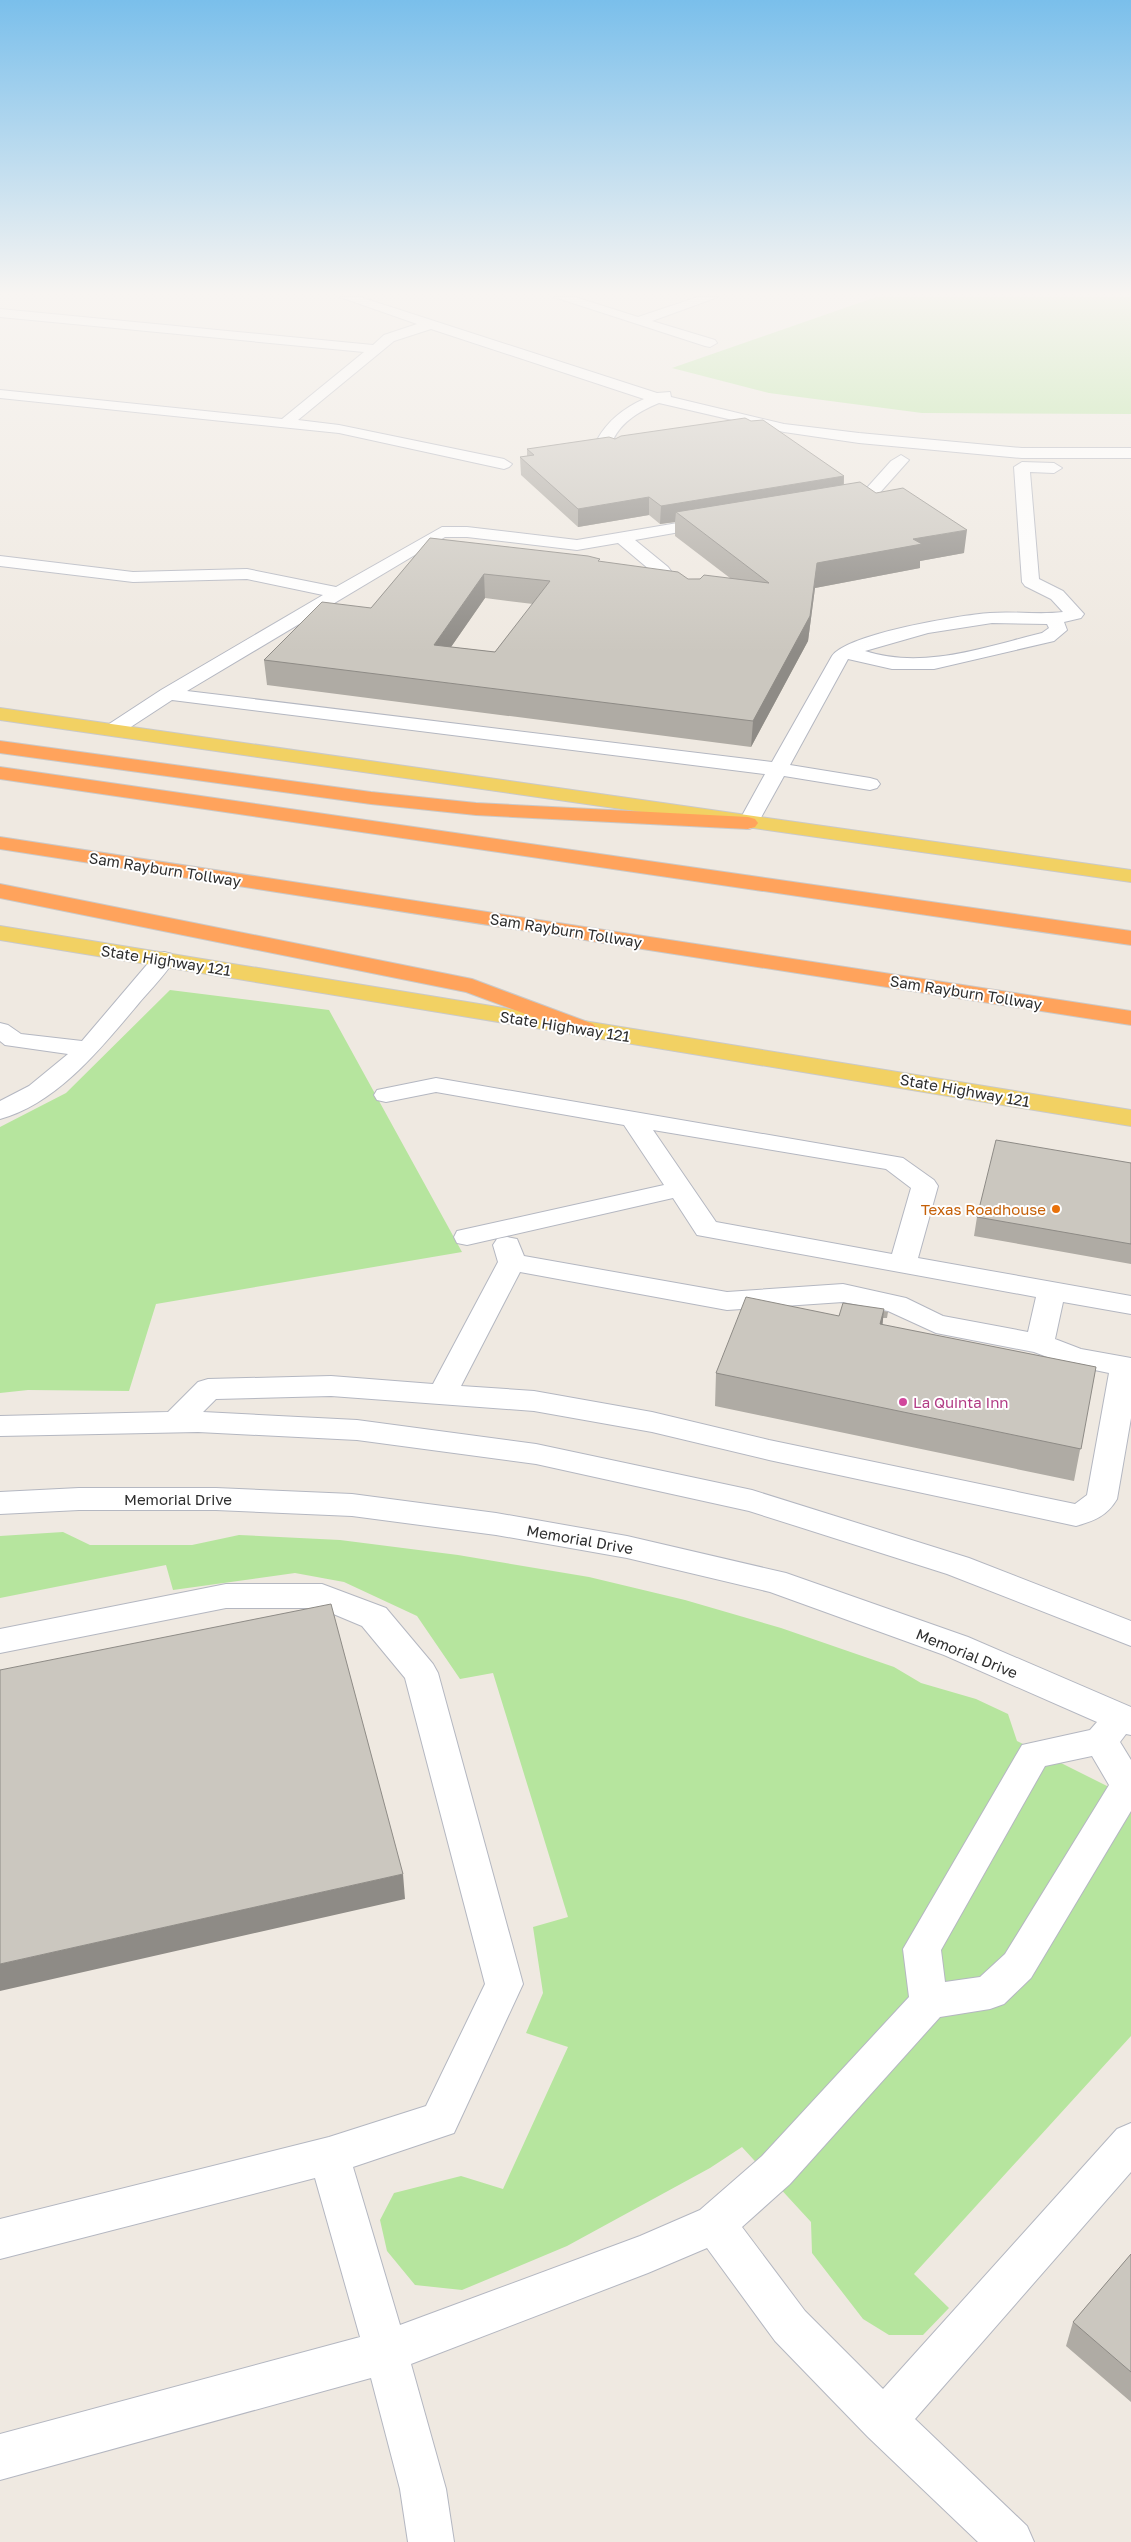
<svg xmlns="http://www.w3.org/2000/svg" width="1131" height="2542" font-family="'Golos Text',sans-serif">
<rect width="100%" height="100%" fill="#efe9e1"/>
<path fill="#b6e59e" d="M876 297H1131V414L922 413 769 393 672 368Z
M170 990 329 1010 462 1252 156 1304 129 1391 28 1390 0 1393V1127L66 1093Z
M63 1532 90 1545H192L239 1535 340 1540 458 1555 589 1577 685 1600 781 1628 894 1667 921 1683 976 1699 1008 1714 1017 1741 1131 1798V2036L914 2274 949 2308 923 2335H889L863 2319 812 2253 811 2222 742 2147 710 2168 567 2246 462 2290 415 2285 387 2251 380 2220 394 2193 461 2176 503 2189 568 2047 526 2033 543 1993 533 1927 568 1917 493 1673 460 1679 417 1616 344 1582 295 1573 173 1590 166 1565 0 1598V1536Z"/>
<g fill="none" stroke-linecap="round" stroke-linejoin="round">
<g stroke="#b4b7c1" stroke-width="2">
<path id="minor" d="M340 297H360L657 393 670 392 671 397 784 424 859 433 1022 448H1131V458H1022L859 443 784 432 659 403C640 411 622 421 613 440L622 450 614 455 609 453 597 440C608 420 624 408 644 399L431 329 394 341 298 420 339 425 504 459 512 464 509 467 504 469 339 433 0 398V390L282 419 364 352 0 317V309L373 345 384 335 417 324Z
M554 297H575L638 317 698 297H718L652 321 715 340 717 343 710 347 705 346Z
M901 455 909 460 876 497 839 506 831 501 833 498 865 490 891 461Z
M1022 462 1054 463 1062 468 1054 473 1030 472 1039 579 1063 591 1084 614 1081 618 1064 622 1067 630 1054 641 934 669H892L848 659 790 765 870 778 877 780 880 784 877 788 870 790 784 776 758 823 755 827 748 829 741 827 738 823 765 774 172 700 120 734H106L103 730 106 726 161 690 323 595 247 579 133 582 0 566V556L133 572 247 569 336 587 442 527H467L577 540 713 517 719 519 721 522 719 525 635 540 668 567 671 571 668 575H656L618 543 577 550 467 537H445L187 691 772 762 832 656C847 634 960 615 990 613 1014 611 1038 615 1063 612L1051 599 1025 586 1022 582 1014 467ZM992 623 1047 624 1049 628 1042 633C984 647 924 670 865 651L928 633Z
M164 952 172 954 175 959C165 975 151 989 139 1003 103 1046 57 1104 0 1119V1101L29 1086 68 1054 5 1045 0 1041V1023L8 1025 21 1034 82 1041 156 954Z
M436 1078 903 1158 934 1180 938 1186 918 1258 1131 1296V1314L1063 1302 1055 1339 1081 1349 1131 1358V1418L1117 1499C1107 1516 1094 1521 1076 1526L769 1460 652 1432 534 1411 331 1396 216 1399 203 1412 357 1420 536 1444 752 1490 969 1558 1131 1621V1646L947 1574 749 1511 536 1464 357 1440 198 1432 0 1436V1416L168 1412 198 1382 208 1379 331 1376 433 1384 498 1262 493 1245 497 1239 507 1237 517 1239 524 1256 727 1292 843 1284 906 1298 943 1316 1028 1332 1036 1297 697 1235 673 1198 467 1245 457 1243 454 1237 457 1231 664 1185 624 1125 436 1092 386 1102 377 1100 374 1095 377 1090ZM653 1130 886 1169 911 1188 892 1254 716 1222ZM520 1272 727 1310 843 1302 888 1311 936 1333 1034 1352 1066 1364 1109 1373 1087 1495 1075 1504 769 1440 652 1412 534 1391 461 1386Z
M79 1488H216L352 1494 496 1513 627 1536 786 1573 968 1637 1131 1707V1735L1126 1734 1120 1742 1131 1760V1811L1031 1978 1004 2004 990 2009 940 2017 790 2184 742 2227 805 2311 883 2389 1117 2129 1131 2123V2172L915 2419 1027 2526 1034 2542H978L868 2437 775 2341 707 2248 648 2273 411 2364 446 2489 454 2542H408L400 2489 371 2378 0 2480V2434L360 2337 315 2178 0 2259V2219L329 2137 426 2106 485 1984 405 1678 362 1626 319 1608H226L0 1653V1629L226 1584H322L386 1608 433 1664 438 1673 523 1984 454 2133 353 2167 400 2325 640 2236 700 2210 762 2156 909 1997 903 1949 1022 1745 1090 1730 1097 1722 944 1655 770 1592 627 1558 496 1535 352 1516 216 1510H79L0 1514V1492ZM1092 1756 1109 1785 1005 1954 980 1977 945 1982 941 1950 1045 1766Z"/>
</g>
<g stroke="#c9c9c9" stroke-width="2">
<path id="major" d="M0 708 1131 870V882L0 720Z
M0 926 1131 1110V1126L0 940Z"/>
</g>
<g stroke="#c9c9c9" stroke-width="2">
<path id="highway" d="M0 741 371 792 476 803 748 817 755 819 758 823 755 827 748 829 476 815 371 804 0 753Z
M0 767 1131 931V945L0 779Z
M0 837 1131 1011V1025L0 849Z
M0 884 472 979 593 1024 597 1029 593 1034 585 1036 466 992 0 898Z"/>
</g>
<use href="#minor" fill="#fff" fill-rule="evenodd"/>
<use href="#major" fill="#f2d163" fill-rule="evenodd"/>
<use href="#highway" fill="#ffa35c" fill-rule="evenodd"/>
</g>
<path fill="#afaba4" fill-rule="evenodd" d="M615 439 844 476V485L964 553 920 561V568L815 588 808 641 751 747 267 685 264 660 371 608 430 538 600 562 688 579 730 578 675 536V522L660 524 649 515 578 527 521 475 520 457 527 456V449ZM485 598 533 604 495 652 451 647Z
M1131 1163V1264L974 1236 977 1217Z
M884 1311 888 1312 887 1318H883L882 1325 1096 1367 1074 1481 715 1406 716 1373 839 1316Z
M1131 2254V2402L1066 2346 1073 2322Z"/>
<path fill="#8e8b86" d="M844 476 843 494 676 512 675 522 660 524 661 506Z
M649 497V515L578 527V509Z
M967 530 964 553 920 561V568L815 588 808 641 751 747 753 721 817 563 913 539Z
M484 574 485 598 435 670 434 645Z
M884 1309 881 1341 880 1324Z
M403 1874 405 1899 0 1991V1964Z"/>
<path fill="#cbc7bf" stroke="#8e8b86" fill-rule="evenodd" d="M745 418 751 421 763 420 844 476 661 506 649 497 578 509 520 457 534 455 527 449 609 437 615 439 621 436Z
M860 482 876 493 903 488 967 530 913 539 922 544 817 563 810 616 753 721 264 660 322 602 371 608 430 538 588 556 600 559 598 561 678 572 688 579H700L704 575 769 583 676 512ZM484 574 550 581 495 652 434 645Z
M996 1140 1131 1163V1244L977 1217Z
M746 1297 839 1316 843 1303 884 1309 880 1324 1096 1367 1081 1449 716 1373Z
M331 1604 403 1874 0 1964V1670Z
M1131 2254V2372L1073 2322Z"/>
<linearGradient id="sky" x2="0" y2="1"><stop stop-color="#7abfeb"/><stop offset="0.45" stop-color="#f8f5f2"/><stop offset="1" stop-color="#f8f5f2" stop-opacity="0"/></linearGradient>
<rect width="1131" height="653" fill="url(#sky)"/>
<circle fill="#e8710a" stroke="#fff" stroke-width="2" cx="1056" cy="1209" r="5"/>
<circle fill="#d1479c" stroke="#fff" stroke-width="2" cx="903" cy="1402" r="5"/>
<g text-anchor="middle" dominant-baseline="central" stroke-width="4" stroke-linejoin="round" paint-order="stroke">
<g font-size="15" fill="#2e2e2e" stroke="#fff">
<text transform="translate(165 869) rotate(9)">Sam Rayburn Tollway</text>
<text transform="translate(566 930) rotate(9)">Sam Rayburn Tollway</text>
<text transform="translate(166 960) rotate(9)">State Highway 121</text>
<text transform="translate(966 992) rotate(9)">Sam Rayburn Tollway</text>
<text transform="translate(565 1026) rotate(9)">State Highway 121</text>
<text transform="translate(965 1090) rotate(10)">State Highway 121</text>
<text x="178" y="1499">Memorial Drive</text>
<text transform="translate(580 1539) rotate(10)">Memorial Drive</text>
<text transform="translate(967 1653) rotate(22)">Memorial Drive</text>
</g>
<g font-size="15" fill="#c56008" stroke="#fff" text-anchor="end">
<text x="1046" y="1209">Texas Roadhouse</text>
</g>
<g font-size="15" fill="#b23c85" stroke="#fff" text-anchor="start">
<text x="913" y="1402">La Quinta Inn</text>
</g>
</g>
</svg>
